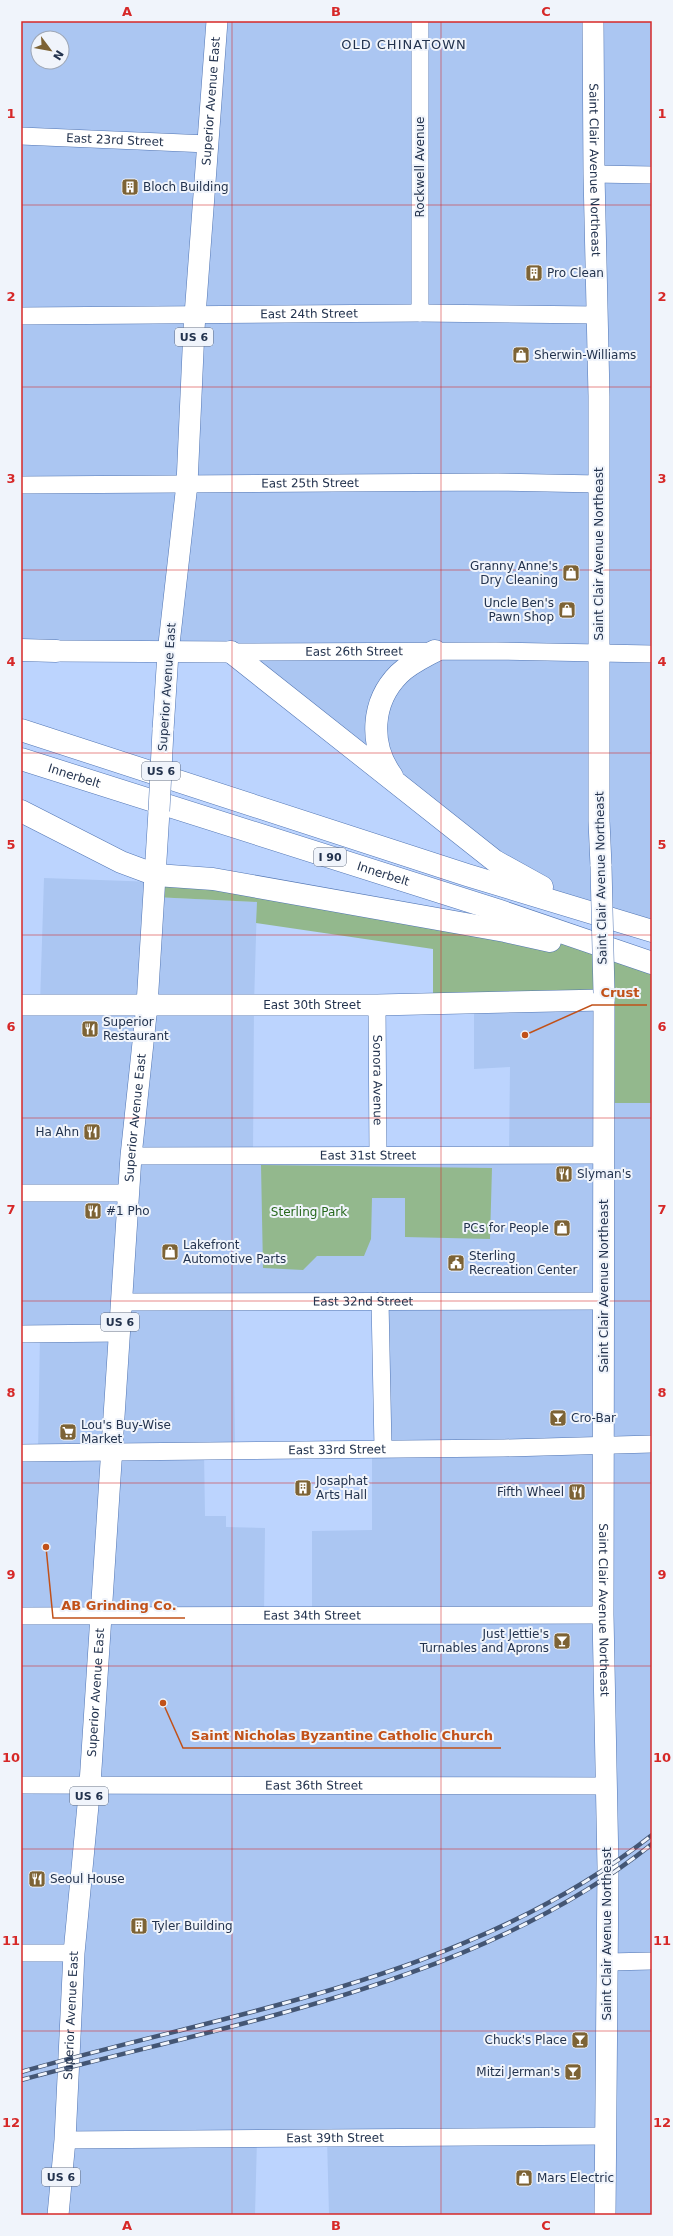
<svg xmlns="http://www.w3.org/2000/svg" width="673" height="2236" font-family="'DejaVu Sans',sans-serif">
<rect width="100%" height="100%" fill="#bcd4fe"/>
<path fill="#abc6f2" fill-rule="evenodd" d="M21 21H652V931L544 888 231 652 21 650ZM38 38H62V62H38Z
M44 878 155 882 154 897 257 902 254 1004 253 1155H509L510 1067 474 1069V1003L604 1000V1103H652V2215H329L327 2138 257 2139 255 2215H21V1453L38 1452 40 1334H21V1005L40 1004ZM233 1301H380L382 1448H372V1530L312 1531V1615H264L265 1528 226 1527V1516H205L204 1451 235 1450Z"/>
<path fill="#93b88d" d="M156 875 505 931 652 963V1103H604L603 1000 433 1004V949L256 923 257 902 154 897Z
M261 1165 492 1168 490 1239 405 1237V1198H372L371 1239 364 1256H317L303 1270 263 1268Z"/>
<g fill="none" stroke-linecap="round" stroke-linejoin="round">
<g stroke="#5175b3" stroke-width="18">
<g id="minor">
<path d="M420 21V313"/>
<path id="s1" d="M21 136 208 144"/>
<path d="M594 174 652 175"/>
<path id="s2" d="M21 316 420 313 596 315"/>
<path id="s3" d="M21 485 498 482 599 484"/>
<path id="s4" d="M231 652 496 651 652 654"/>
<path id="s5" d="M377 1005 378 1154"/>
<path id="s6" d="M131 1156 604 1155"/>
<path d="M21 1193H130"/>
<path d="M380 1301 383 1448"/>
<path id="s7" d="M121 1302 604 1301"/>
<path d="M21 1334 120 1333"/>
<path id="s8" d="M21 1453 504 1448 652 1444"/>
<path id="s9" d="M21 1616 603 1615"/>
<path id="s10" d="M21 1785 606 1786"/>
<path d="M21 1953H74"/>
<path d="M608 1962 652 1961"/>
<path id="s11" d="M65 2140 605 2136"/>
</g>
</g>
<g stroke="#5175b3" stroke-width="22">
<g id="major">
<path id="s12" d="M593 21 594 174 599 396V821L601 866"/>
<path d="M56 651 231 652"/>
<path id="s13" d="M163 730 168 653 187 484 194 329 217 21"/>
<path id="s14" d="M604 993 603 1615 608 1867 605 2215"/>
<path id="s15" d="M21 1005H377L604 1000"/>
<path id="s16" d="M58 2215 65 2140 74 1953 90 1784 131 1156 147 1005 159 811"/>
</g>
</g>
<g stroke="#5175b3" stroke-width="23">
<g id="highway">
<path d="M21 650 56 651"/>
<path d="M231 652 495 861 542 887"/>
<path d="M21 730 467 875 652 931"/>
<path id="s17" d="M21 759 497 910 652 963"/>
<path d="M392 776C369 745 371 702 399 674 409 664 422 658 435 651"/>
<path d="M21 811 121 862 156 875 213 879 505 931 550 941"/>
</g>
</g>
<use href="#minor" stroke="#fff" stroke-width="17"/>
<use href="#major" stroke="#fff" stroke-width="21"/>
<use href="#highway" stroke="#fff" stroke-width="22"/>
<g stroke="#445674" stroke-width="4.5">
<path id="rail" d="M21 2072C238 2010 469 1979 652 1835
M21 2080C232 2023 477 1984 652 1844"/>
</g>
<use href="#rail" stroke="#f0f4fb" stroke-width="3" stroke-dasharray="9" stroke-linecap="butt"/>
<g stroke="#5175b3" stroke-width="22" stroke-linecap="butt">
<path id="major-bridge" d="M159 811 163 730
M601 866 604 993"/>
</g>
<use href="#major-bridge" stroke="#fff" stroke-width="21"/>
</g>
<path fill="none" stroke="#d62828" stroke-width="1" stroke-opacity="0.55" d="M232 21V2215M441 21V2215M21 205H652M21 387H652M21 570H652M21 753H652M21 935H652M21 1118H652M21 1301H652M21 1483H652M21 1666H652M21 1849H652M21 2031H652"/>
<defs>
<g id="building-square" transform="scale(0.9)"><rect x="-9" y="-9" width="18" height="18" rx="4" fill="#7d6335" stroke="#f0f4fb"/><path d="M-4-6H4V6H1V3H-1V6H-4ZM-2.5-4.3h1.7v1.8h-1.7ZM.8-4.3h1.7v1.8H.8ZM-2.5-1h1.7V.8h-1.7ZM.8-1h1.7V.8H.8Z" fill="#fff"/></g>
<g id="shop-square" transform="scale(0.9)"><rect x="-9" y="-9" width="18" height="18" rx="4" fill="#7d6335" stroke="#f0f4fb"/><path d="M-5-2.5h2.3a2.7 3.5 0 0 1 5.4 0H5L5.5 6h-11ZM-1.5-2.5h3a1.5 2.3 0 0 0-3 0Z" fill="#fff"/></g>
<g id="restaurant-square" transform="scale(0.9)"><rect x="-9" y="-9" width="18" height="18" rx="4" fill="#7d6335" stroke="#f0f4fb"/><path d="M-5-6h1v4h1v-4h1v4h1v-4h1v5L-1.5 .5V6h-2V.5L-5-1ZM5-6V6H3V1.5H1.5Q1.5-4 5-6Z" fill="#fff"/></g>
<g id="civic-square" transform="scale(0.9)"><rect x="-9" y="-9" width="18" height="18" rx="4" fill="#7d6335" stroke="#f0f4fb"/><path d="M-.6-6.5H3V-4.5H.6V-3L4-1V1h2V6H-6V1h2V-1L-.6-3ZM-1.2 2.5V6h2.4V2.5Z" fill="#fff"/></g>
<g id="bar-square" transform="scale(0.9)"><rect x="-9" y="-9" width="18" height="18" rx="4" fill="#7d6335" stroke="#f0f4fb"/><path d="M-6-5H6L.8 .8V4.5H3.5V6h-7V4.5H-.8V.8Z" fill="#fff"/></g>
<g id="supermarket-square" transform="scale(0.9)"><rect x="-9" y="-9" width="18" height="18" rx="4" fill="#7d6335" stroke="#f0f4fb"/><path d="M-6-5.5h2.5l.6 2H6L4.5 2H-2.5L-4.4-4H-6ZM-1.5 3.2a1.3 1.3 0 1 0 .1 0ZM3 3.2a1.3 1.3 0 1 0 .1 0Z" fill="#fff"/></g>
</defs>
<g fill-rule="evenodd">
<use href="#building-square" x="130" y="187"/>
<use href="#building-square" x="534" y="273"/>
<use href="#shop-square" x="521" y="355"/>
<use href="#shop-square" x="571" y="573"/>
<use href="#shop-square" x="567" y="610"/>
<use href="#restaurant-square" x="90" y="1029"/>
<use href="#restaurant-square" x="92" y="1132"/>
<use href="#restaurant-square" x="564" y="1174"/>
<use href="#restaurant-square" x="93" y="1211"/>
<use href="#shop-square" x="562" y="1228"/>
<use href="#shop-square" x="170" y="1252"/>
<use href="#civic-square" x="456" y="1263"/>
<use href="#bar-square" x="558" y="1418"/>
<use href="#supermarket-square" x="68" y="1432"/>
<use href="#building-square" x="303" y="1488"/>
<use href="#restaurant-square" x="577" y="1492"/>
<use href="#bar-square" x="562" y="1641"/>
<use href="#restaurant-square" x="37" y="1879"/>
<use href="#building-square" x="139" y="1926"/>
<use href="#bar-square" x="580" y="2040"/>
<use href="#bar-square" x="573" y="2072"/>
<use href="#shop-square" x="524" y="2178"/>
</g>
<g text-anchor="middle" dominant-baseline="central" stroke-width="4" stroke-linejoin="round" paint-order="stroke">
<g fill="#f0f4fb" stroke="#606d82" stroke-width="1">
<rect x="175" y="328" width="38" height="18" rx="3"/>
<rect x="142" y="762" width="38" height="18" rx="3"/>
<rect x="314" y="848" width="32" height="18" rx="3"/>
<rect x="101" y="1313" width="38" height="18" rx="3"/>
<rect x="70" y="1787" width="38" height="18" rx="3"/>
<rect x="42" y="2168" width="38" height="18" rx="3"/>
</g>
<g font-size="11" font-weight="bold" fill="#23334e">
<text x="194" y="337">US 6</text>
<text x="161" y="771">US 6</text>
<text x="330" y="857">I 90</text>
<text x="120" y="1322">US 6</text>
<text x="89" y="1796">US 6</text>
<text x="61" y="2177">US 6</text>
</g>
<g font-size="12" fill="#23334e" stroke="#f0f4fb">
<text stroke="none"><textPath href="#s13" startOffset="631">Superior Avenue East</textPath></text>
<text stroke="none"><textPath href="#s1" startOffset="94">East 23rd Street</textPath></text>
<text transform="translate(420 167) rotate(-90)">Rockwell Avenue</text>
<text stroke="none"><textPath href="#s12" startOffset="149">Saint Clair Avenue Northeast</textPath></text>
<text stroke="none"><textPath href="#s2" startOffset="288">East 24th Street</textPath></text>
<text stroke="none"><textPath href="#s3" startOffset="289">East 25th Street</textPath></text>
<text transform="translate(599 554) rotate(-90)">Saint Clair Avenue Northeast</text>
<text stroke="none"><textPath href="#s4" startOffset="123">East 26th Street</textPath></text>
<text transform="translate(167 687) rotate(-86)">Superior Avenue East</text>
<text stroke="none"><textPath href="#s17" startOffset="56">Innerbelt</textPath></text>
<text stroke="none"><textPath href="#s17" startOffset="380">Innerbelt</textPath></text>
<text transform="translate(601 878) rotate(-91)">Saint Clair Avenue Northeast</text>
<text stroke="none"><textPath href="#s15" startOffset="291">East 30th Street</textPath></text>
<text stroke="none"><textPath href="#s5" startOffset="75">Sonora Avenue</textPath></text>
<text stroke="none"><textPath href="#s16" startOffset="1100">Superior Avenue East</textPath></text>
<text stroke="none"><textPath href="#s6" startOffset="237">East 31st Street</textPath></text>
<text transform="translate(604 1286) rotate(-90)">Saint Clair Avenue Northeast</text>
<text stroke="none"><textPath href="#s7" startOffset="242">East 32nd Street</textPath></text>
<text stroke="none"><textPath href="#s8" startOffset="316">East 33rd Street</textPath></text>
<text stroke="none"><textPath href="#s14" startOffset="617">Saint Clair Avenue Northeast</textPath></text>
<text stroke="none"><textPath href="#s9" startOffset="291">East 34th Street</textPath></text>
<text stroke="none"><textPath href="#s16" startOffset="524">Superior Avenue East</textPath></text>
<text stroke="none"><textPath href="#s10" startOffset="293">East 36th Street</textPath></text>
<text transform="translate(607 1934) rotate(-90)">Saint Clair Avenue Northeast</text>
<text stroke="none"><textPath href="#s16" startOffset="200">Superior Avenue East</textPath></text>
<text stroke="none"><textPath href="#s11" startOffset="270">East 39th Street</textPath></text>
</g>
<g font-size="12" fill="#23334e" stroke="#f0f4fb" text-anchor="start">
<text x="143" y="187">Bloch Building</text>
<text x="547" y="273">Pro Clean</text>
<text x="534" y="355">Sherwin-Williams</text>
<text x="558" y="566" text-anchor="end">Granny Anne's<tspan x="558" dy="14">Dry Cleaning</tspan></text>
<text x="554" y="603" text-anchor="end">Uncle Ben's<tspan x="554" dy="14">Pawn Shop</tspan></text>
<text x="103" y="1022">Superior<tspan x="103" dy="14">Restaurant</tspan></text>
<text x="79" y="1132" text-anchor="end">Ha Ahn</text>
<text x="577" y="1174">Slyman's</text>
<text x="106" y="1211">#1 Pho</text>
<text x="549" y="1228" text-anchor="end">PCs for People</text>
<text x="183" y="1245">Lakefront<tspan x="183" dy="14">Automotive Parts</tspan></text>
<text x="469" y="1256">Sterling<tspan x="469" dy="14">Recreation Center</tspan></text>
<text x="571" y="1418">Cro-Bar</text>
<text x="81" y="1425">Lou's Buy-Wise<tspan x="81" dy="14">Market</tspan></text>
<text x="316" y="1481">Josaphat<tspan x="316" dy="14">Arts Hall</tspan></text>
<text x="564" y="1492" text-anchor="end">Fifth Wheel</text>
<text x="549" y="1634" text-anchor="end">Just Jettie's<tspan x="549" dy="14">Turnables and Aprons</tspan></text>
<text x="50" y="1879">Seoul House</text>
<text x="152" y="1926">Tyler Building</text>
<text x="567" y="2040" text-anchor="end">Chuck's Place</text>
<text x="560" y="2072" text-anchor="end">Mitzi Jerman's</text>
<text x="537" y="2178">Mars Electric</text>
</g>
<g font-size="12" fill="#27681c" stroke="#f0f4fb">
<text x="309" y="1212">Sterling Park</text>
</g>
<g font-size="13" letter-spacing="1" fill="#23334e" stroke="#f0f4fb">
<text x="404" y="44">OLD CHINATOWN</text>
</g>
</g>
<path fill="none" stroke="#c15119" stroke-width="1.5" d="M525 1035L592 1005H647M46 1547L53 1618H185M163 1703L183 1748H501"/>
<g fill="#c15119" stroke="#f0f4fb" stroke-width="1.5">
<circle cx="525" cy="1035" r="4"/>
<circle cx="46" cy="1547" r="4"/>
<circle cx="163" cy="1703" r="4"/>
</g>
<g font-size="13" text-anchor="middle" font-weight="bold" fill="#c15119" stroke="#f0f4fb" stroke-width="4" stroke-linejoin="round" paint-order="stroke">
<text x="620" y="997">Crust</text>
<text x="119" y="1610">AB Grinding Co.</text>
<text x="342" y="1740">Saint Nicholas Byzantine Catholic Church</text>
</g>
<rect width="673" height="2236" fill="none" stroke="#f0f4fb" stroke-width="44"/>
<g transform="translate(50 50) rotate(122)"><circle r="19" fill="#f0f4fb" stroke="#9ea7b6"/>
<path d="M0-3L7 15L0 10L-7 15Z" fill="#7d6335"/>
<text y="-6" font-size="11" font-weight="bold" text-anchor="middle" fill="#23334e">N</text>
</g>
<rect x="22" y="22" width="629" height="2192" fill="none" stroke="#d62828" stroke-width="1.5"/>
<g font-size="13" text-anchor="middle" font-weight="bold" fill="#d62828">
<text x="127" y="16">A</text>
<text x="336" y="16">B</text>
<text x="546" y="16">C</text>
<text x="11" y="118">1</text>
<text x="662" y="118">1</text>
<text x="11" y="301">2</text>
<text x="662" y="301">2</text>
<text x="11" y="483">3</text>
<text x="662" y="483">3</text>
<text x="11" y="666">4</text>
<text x="662" y="666">4</text>
<text x="11" y="849">5</text>
<text x="662" y="849">5</text>
<text x="11" y="1031">6</text>
<text x="662" y="1031">6</text>
<text x="11" y="1214">7</text>
<text x="662" y="1214">7</text>
<text x="11" y="1397">8</text>
<text x="662" y="1397">8</text>
<text x="11" y="1579">9</text>
<text x="662" y="1579">9</text>
<text x="11" y="1762">10</text>
<text x="662" y="1762">10</text>
<text x="11" y="1945">11</text>
<text x="662" y="1945">11</text>
<text x="11" y="2127">12</text>
<text x="662" y="2127">12</text>
<text x="127" y="2230">A</text>
<text x="336" y="2230">B</text>
<text x="546" y="2230">C</text>
</g>
</svg>
